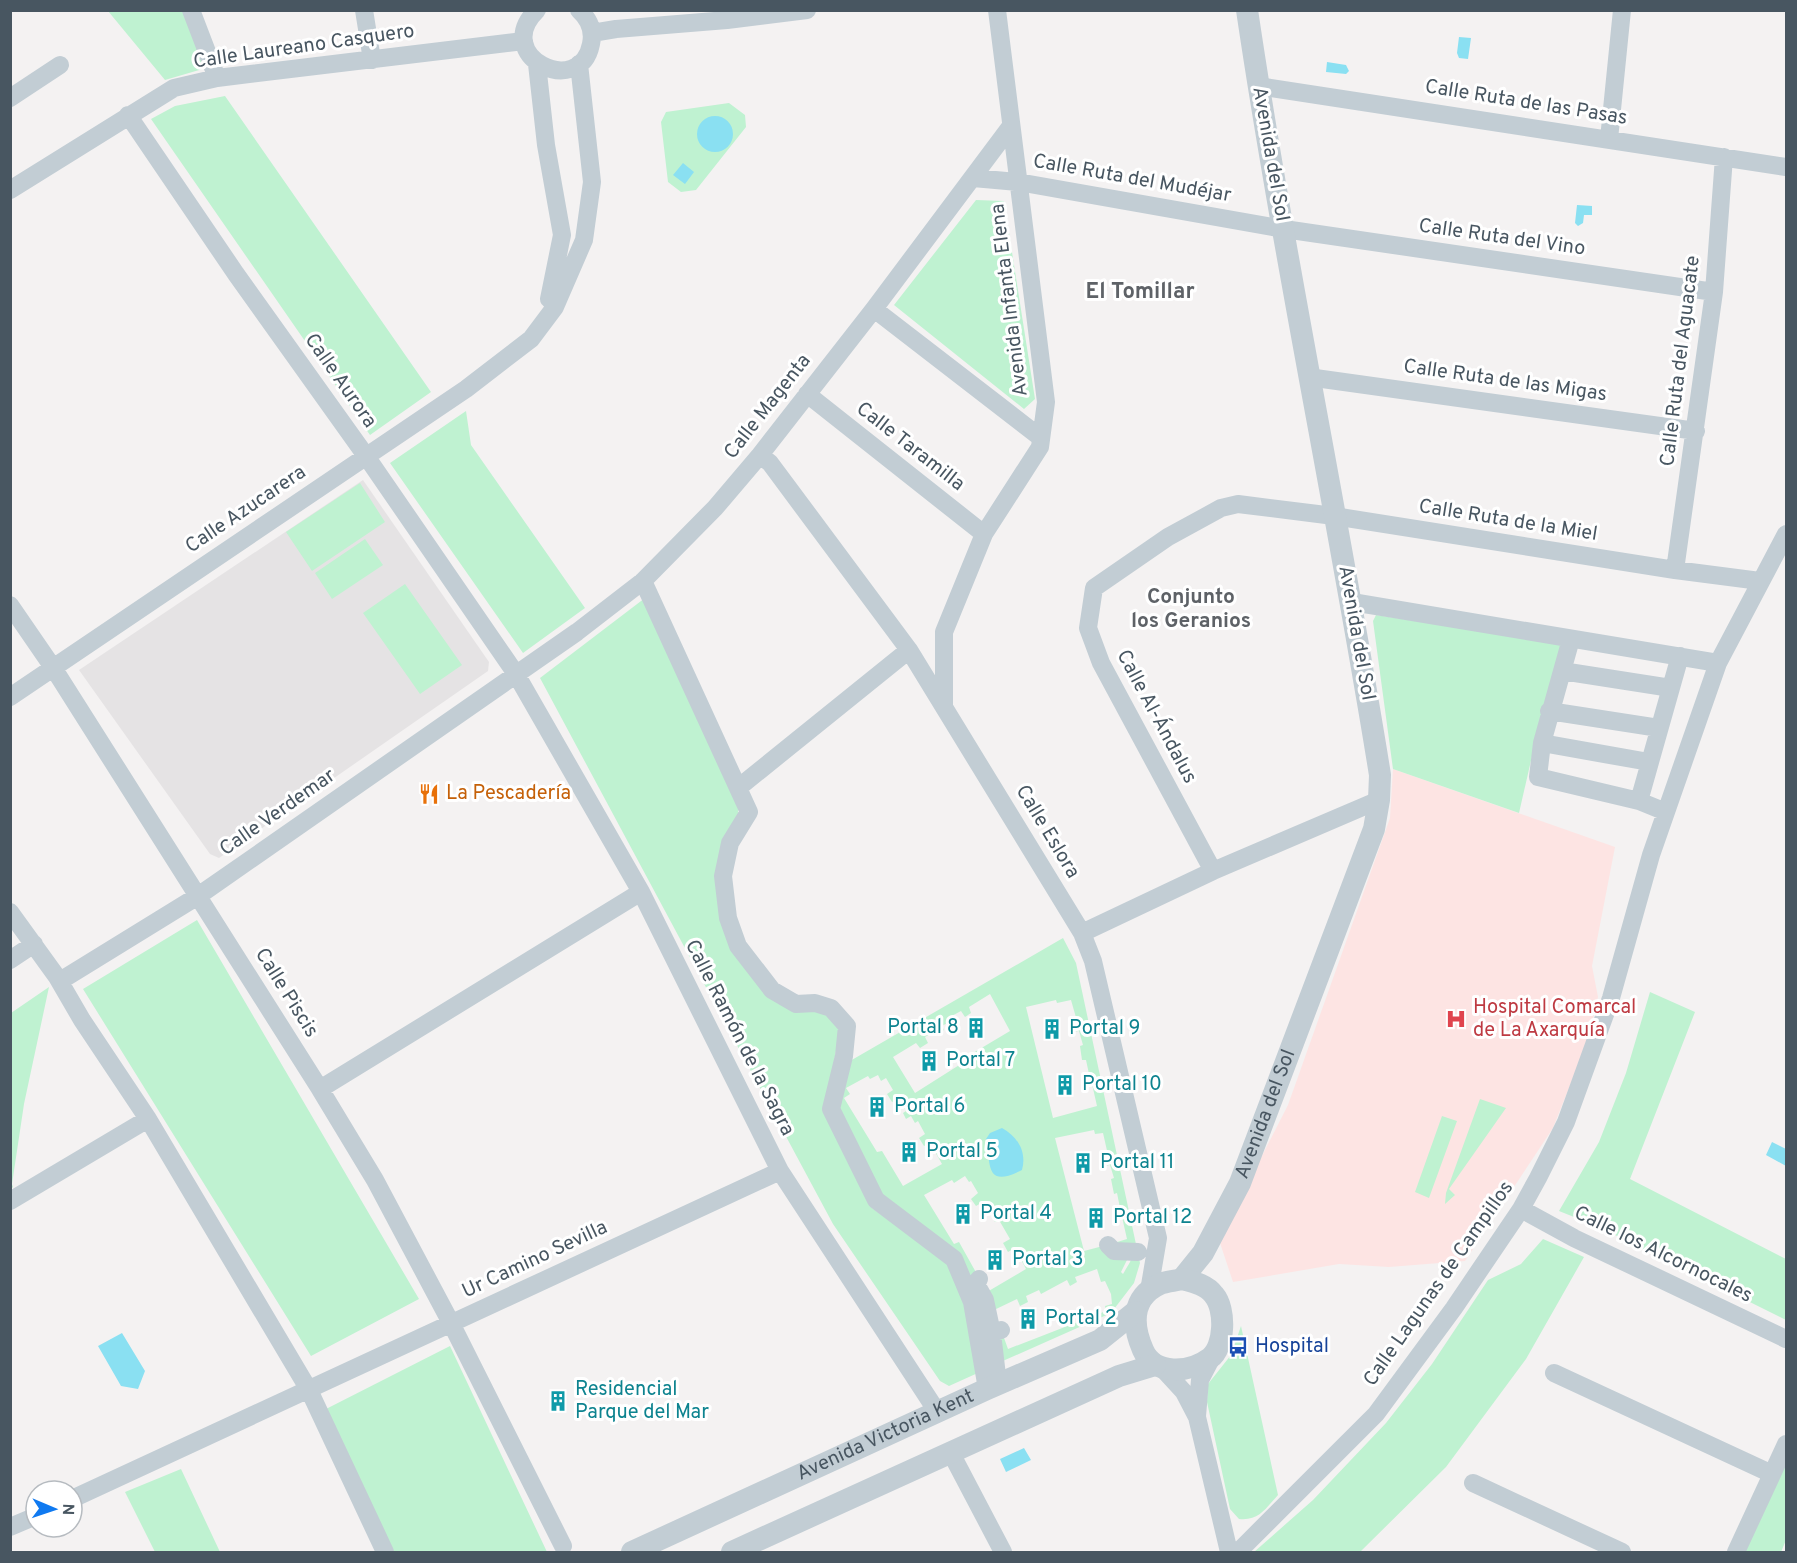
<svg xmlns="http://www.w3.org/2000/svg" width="1797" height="1563" font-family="Overpass,sans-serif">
<rect width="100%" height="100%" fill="#f4f2f2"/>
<path fill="#e5e3e4" d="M363 480 489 662 488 671 219 858 210 854 79 670Z"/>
<path fill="#fde4e3" d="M1393 769 1615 847 1592 966 1598 997 1588 1040 1553 1128 1465 1261 1389 1267 1339 1264 1233 1282 1219 1240 1288 1105 1390 818Z"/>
<path fill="#bff2d1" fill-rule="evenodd" d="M108 11H185L206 68 165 80Z
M225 96 431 392 370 435 151 119 175 106Z
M729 103 745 115 746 127 696 190 681 192 668 182 661 122 666 112Z
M976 200 1004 201 1035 399 1024 409 894 305Z
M466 411 471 445 585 608 523 653 390 463Z
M360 483 385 522 312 571 286 532Z
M365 539 383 565 332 599 315 573Z
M405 584 462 665 420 694 363 613Z
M645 598 739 800 738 816 717 881 769 994 833 1016 840 1027 825 1115 872 1208 945 1260 967 1302 980 1372 949 1386 940 1381 833 1224 540 678Z
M1376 615 1566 644 1543 708 1519 813 1393 769 1373 621Z
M197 920 419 1299 311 1356 83 989Z
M1063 938 1076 963 1140 1263 1134 1283 1111 1313 987 1368 978 1300 969 1277 955 1257 920 1224 882 1200 839 1109V1071L850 1061ZM990 994 1010 1031 963 1059 964 1062 915 1093 893 1057 916 1043 920 1048 928 1043 925 1037 937 1030 939 1033 944 1030 942 1026 949 1022 948 1018 961 1011 965 1017 971 1013 969 1007ZM1056 1000 1057 1003 1071 1000 1077 1021 1071 1023 1073 1032 1079 1031 1083 1045 1080 1046 1082 1060H1086L1089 1074 1083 1076 1085 1085 1092 1084 1097 1106 1053 1118 1026 1007ZM878 1075 881 1081 886 1078 893 1090 887 1094 892 1102 899 1099 906 1111 903 1113 906 1119 911 1116 915 1123 918 1121 925 1134 919 1138 924 1146 930 1143 942 1164 903 1186 882 1151 877 1152 844 1098 850 1094 846 1088 868 1076 870 1079ZM1094 1130 1095 1134 1103 1133 1108 1155 1102 1157 1104 1166 1110 1165 1114 1178 1111 1179 1114 1194 1117 1193 1120 1208 1114 1209 1116 1218 1122 1217 1127 1239 1114 1243 1118 1249H1132C1134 1259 1128 1265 1123 1274L1121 1272 1130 1254 1108 1253 1103 1246 1084 1251 1055 1138ZM965 1176 969 1182 971 1181 978 1193 971 1199 976 1206 983 1202 995 1222 999 1220 1010 1239 1003 1243 1008 1252 1015 1248 1026 1269 987 1292 959 1242 954 1244 924 1195 952 1180 954 1183ZM1097 1269 1101 1282 1105 1281 1111 1294 1112 1304 1105 1306 1106 1311 1008 1349 994 1310 1017 1299 1020 1306 1028 1302 1026 1296 1039 1290 1041 1294 1067 1280 1070 1286 1077 1282 1075 1277Z
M49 987 24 1104 12 1184 13 1187 11 1189V1013Z
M1650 992 1695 1012 1630 1179 1786 1259V1320L1599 1227 1559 1211 1599 1142 1626 1073Z
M1480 1099 1506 1108 1449 1189 1455 1195 1445 1204 1446 1193Z
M1442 1116 1457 1121 1429 1198 1415 1192Z
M1543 1239 1584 1257 1526 1359 1446 1467 1360 1552H1254L1313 1500 1386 1423 1432 1364 1488 1280 1521 1264Z
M1241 1326 1278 1495C1265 1509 1259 1521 1239 1519L1230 1509 1207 1402 1208 1384 1231 1355Z
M450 1346 547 1552H394L326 1409Z
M1786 1462V1540L1781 1552H1744Z
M181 1469 220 1552H155L125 1492Z"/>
<path fill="#8ae0f2" d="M1459 37 1471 38 1468 59 1459 58 1457 53Z
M1327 62 1346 65 1349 71 1346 74 1326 72Z
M697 134a18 18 0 1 1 36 0a18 18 0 1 1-36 0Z
M683 163 694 172 685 184 673 175Z
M1577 205 1592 206V215H1584L1583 223 1578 226 1575 223Z
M1002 1128C1018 1137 1027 1152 1022 1170 985 1189 991 1165 986 1139L990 1133Z
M1772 1142 1786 1149V1166L1766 1155Z
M122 1333 145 1371 138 1389 121 1386 98 1346Z
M1024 1448 1031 1460 1006 1472 1000 1459Z"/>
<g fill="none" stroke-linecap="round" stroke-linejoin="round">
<path stroke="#c2cdd4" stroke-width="18" d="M191 10 217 78
M364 10 372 60
M537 10C490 56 580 100 591 44 594 30 589 19 579 10
M592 33 616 29 727 20 807 10
M537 64 546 145 562 235 549 299
M1258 86 1786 167
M10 98 60 65
M128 115 236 274 366 456 516 674 641 892 780 1171 938 1413
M1609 139 1622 10
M973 178 1018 182 1284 229 1714 292
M10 190 174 88 217 78 524 41
M874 309 1041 438
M1308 377 1696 431
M807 394 984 534
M760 455 770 463 909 650 1082 933 1093 961 1158 1238 1149 1291
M1675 570 1714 292 1724 157
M643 581 749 812 730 843 723 876 728 918 738 946 772 990 796 1004 815 1003 831 1008 847 1026 844 1056 831 1109 876 1200 954 1259 972 1302 987 1389
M1352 602 1718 663
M10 605 54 669 320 1089 641 892
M1571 639 1542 743 1538 777 1639 801 1666 812
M1562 671 1671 688
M10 697 466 389 531 339 555 307 584 240 592 182 579 64
M944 706V632L984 534 1040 447 1046 402 997 10
M1549 711 1659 728
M1542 743 1649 762
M738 788 909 650
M1639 801 1680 656
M1213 871 1101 663 1088 628 1094 588 1168 537 1221 508 1238 504 1334 516 1675 570 1760 581
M10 912 57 977 82 1020 148 1119 309 1390 385 1552
M1082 933 1213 871 1379 800
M10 960 34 944
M60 981 198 896 577 632 643 581 715 508 760 455 874 309 1011 126
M320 1089 375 1180 451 1323 563 1546
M10 1201 148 1119
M1521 1209 1574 1238 1786 1339
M1108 1245 1114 1251 1138 1252
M979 1279 976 1284 985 1300 992 1333
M1161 1367 1184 1392 1197 1417 1229 1552
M1554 1373 1772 1474
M998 1384 992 1333 1001 1330
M1197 1416 1200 1380 1212 1357
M951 1453 1003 1552
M1473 1483 1622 1552
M72 1499 780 1171
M10 1527 36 1516
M1238 1552 1376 1414 1454 1308 1521 1209 1538 1178 1566 1122 1611 998 1651 855 1718 663 1786 534
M1736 1552 1786 1444"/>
<g stroke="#c2cdd4" stroke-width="22">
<path id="s1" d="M1182 1279 1203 1253 1240 1183 1374 829 1379 800 1380 775C1339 519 1285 266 1247 10"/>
<path d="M1182 1279C1194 1282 1207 1285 1214 1295 1226 1309 1225 1347 1210 1358 1190 1373 1154 1376 1143 1350 1132 1325 1131 1297 1160 1284 1166 1281 1175 1281 1182 1279Z"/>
<path id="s2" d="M632 1552 987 1389 1100 1340 1135 1312"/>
<path d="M732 1552 1119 1376 1155 1365"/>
</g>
</g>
<defs>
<g id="restaurant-bare" transform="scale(1.62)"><path d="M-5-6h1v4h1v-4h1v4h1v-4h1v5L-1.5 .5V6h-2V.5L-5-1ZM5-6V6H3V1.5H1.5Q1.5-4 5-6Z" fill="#e8710a" stroke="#fff" stroke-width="2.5" paint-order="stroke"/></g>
<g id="hospital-bare" transform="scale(1.62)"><path d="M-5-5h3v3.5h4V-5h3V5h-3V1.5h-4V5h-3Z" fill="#e0444e" stroke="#fff" stroke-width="2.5" paint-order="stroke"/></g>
<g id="building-bare" transform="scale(1.62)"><path d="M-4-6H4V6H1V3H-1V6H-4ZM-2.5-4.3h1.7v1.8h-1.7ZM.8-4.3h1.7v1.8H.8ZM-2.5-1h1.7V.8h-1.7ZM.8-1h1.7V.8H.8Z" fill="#0f9aa8" stroke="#fff" stroke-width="2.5" paint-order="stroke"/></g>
<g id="bus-bare" transform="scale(1.62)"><path d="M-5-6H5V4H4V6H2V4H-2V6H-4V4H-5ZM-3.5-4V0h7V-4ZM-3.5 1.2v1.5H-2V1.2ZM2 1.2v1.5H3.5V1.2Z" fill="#1a4fb4" stroke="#fff" stroke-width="2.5" paint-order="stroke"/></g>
</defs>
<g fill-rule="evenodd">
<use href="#restaurant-bare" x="429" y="794"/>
<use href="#hospital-bare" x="1456" y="1019"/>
<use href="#building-bare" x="976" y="1028"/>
<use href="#building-bare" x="1052" y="1029"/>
<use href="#building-bare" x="929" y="1061"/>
<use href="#building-bare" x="1065" y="1085"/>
<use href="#building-bare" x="877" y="1107"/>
<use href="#building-bare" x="909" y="1152"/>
<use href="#building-bare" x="1083" y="1163"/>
<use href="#building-bare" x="963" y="1214"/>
<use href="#building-bare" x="1096" y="1218"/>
<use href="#building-bare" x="995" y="1260"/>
<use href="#building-bare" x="1028" y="1319"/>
<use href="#bus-bare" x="1238" y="1347"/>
<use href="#building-bare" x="558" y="1401"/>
</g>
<g text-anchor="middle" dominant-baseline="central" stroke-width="6" stroke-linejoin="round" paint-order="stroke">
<g font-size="20" fill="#485661" stroke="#fff">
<text transform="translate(304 47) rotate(-8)">Calle Laureano Casquero</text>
<text transform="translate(1526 103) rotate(9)">Calle Ruta de las Pasas</text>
<text transform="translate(1270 154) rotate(80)">Avenida del Sol</text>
<text transform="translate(1132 179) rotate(10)">Calle Ruta del Mudéjar</text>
<text transform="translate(1502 238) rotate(8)">Calle Ruta del Vino</text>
<text transform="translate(1010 300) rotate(-97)">Avenida Infanta Elena</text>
<text transform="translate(1681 361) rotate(-83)">Calle Ruta del Aguacate</text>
<text transform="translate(340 381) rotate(55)">Calle Aurora</text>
<text transform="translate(1505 381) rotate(8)">Calle Ruta de las Migas</text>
<text transform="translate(768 407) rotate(-52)">Calle Magenta</text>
<text transform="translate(910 447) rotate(38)">Calle Taramilla</text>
<text transform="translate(246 510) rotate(-34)">Calle Azucarera</text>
<text transform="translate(1508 521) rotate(9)">Calle Ruta de la Miel</text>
<text transform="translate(1356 633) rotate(80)">Avenida del Sol</text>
<text transform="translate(1156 717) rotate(62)">Calle Al-Ándalus</text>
<text transform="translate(278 813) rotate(-35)">Calle Verdemar</text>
<text transform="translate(1047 832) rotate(59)">Calle Eslora</text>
<text transform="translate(286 993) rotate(58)">Calle Piscis</text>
<text transform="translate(739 1038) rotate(63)">Calle Ramón de la Sagra</text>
<text stroke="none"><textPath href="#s1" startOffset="186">Avenida del Sol</textPath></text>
<text transform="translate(1663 1255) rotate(26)">Calle los Alcornocales</text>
<text transform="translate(535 1260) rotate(-25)">Ur Camino Sevilla</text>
<text transform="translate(1439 1284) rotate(-55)">Calle Lagunas de Campillos</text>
<text stroke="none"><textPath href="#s2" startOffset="279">Avenida Victoria Kent</textPath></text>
</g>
<g font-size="20" fill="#c56008" stroke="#fff" text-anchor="start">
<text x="446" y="794">La Pescadería</text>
</g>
<g font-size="20" fill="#be3a42" stroke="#fff" text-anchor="start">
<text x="1473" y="1008">Hospital Comarcal<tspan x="1473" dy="23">de La Axarquía</tspan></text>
</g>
<g font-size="20" fill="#0d838f" stroke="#fff" text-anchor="start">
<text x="959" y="1028" text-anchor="end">Portal 8</text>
<text x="1069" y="1029">Portal 9</text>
<text x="946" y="1061">Portal 7</text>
<text x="1082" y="1085">Portal 10</text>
<text x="894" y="1107">Portal 6</text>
<text x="926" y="1152">Portal 5</text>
<text x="1100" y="1163">Portal 11</text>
<text x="980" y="1214">Portal 4</text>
<text x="1113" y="1218">Portal 12</text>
<text x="1012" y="1260">Portal 3</text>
<text x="1045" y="1319">Portal 2</text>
<text x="575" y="1390">Residencial<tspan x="575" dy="23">Parque del Mar</tspan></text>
</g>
<g font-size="20" fill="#164399" stroke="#fff" text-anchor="start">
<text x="1255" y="1347">Hospital</text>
</g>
<g font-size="21" font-weight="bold" fill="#5e6267" stroke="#fff">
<text x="1191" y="597">Conjunto<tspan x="1191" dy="24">los Geranios</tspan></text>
</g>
<g font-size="22" font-weight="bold" fill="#5e6267" stroke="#fff">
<text x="1140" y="292">El Tomillar</text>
</g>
</g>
<rect width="1797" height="1563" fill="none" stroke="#485661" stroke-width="24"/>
<g transform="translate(54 1509) rotate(92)"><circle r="28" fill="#ffffff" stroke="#b6bbc0" stroke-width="1.5"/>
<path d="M0-4.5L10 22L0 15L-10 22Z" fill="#0f79f0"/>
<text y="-9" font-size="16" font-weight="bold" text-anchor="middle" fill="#485661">N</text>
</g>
</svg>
